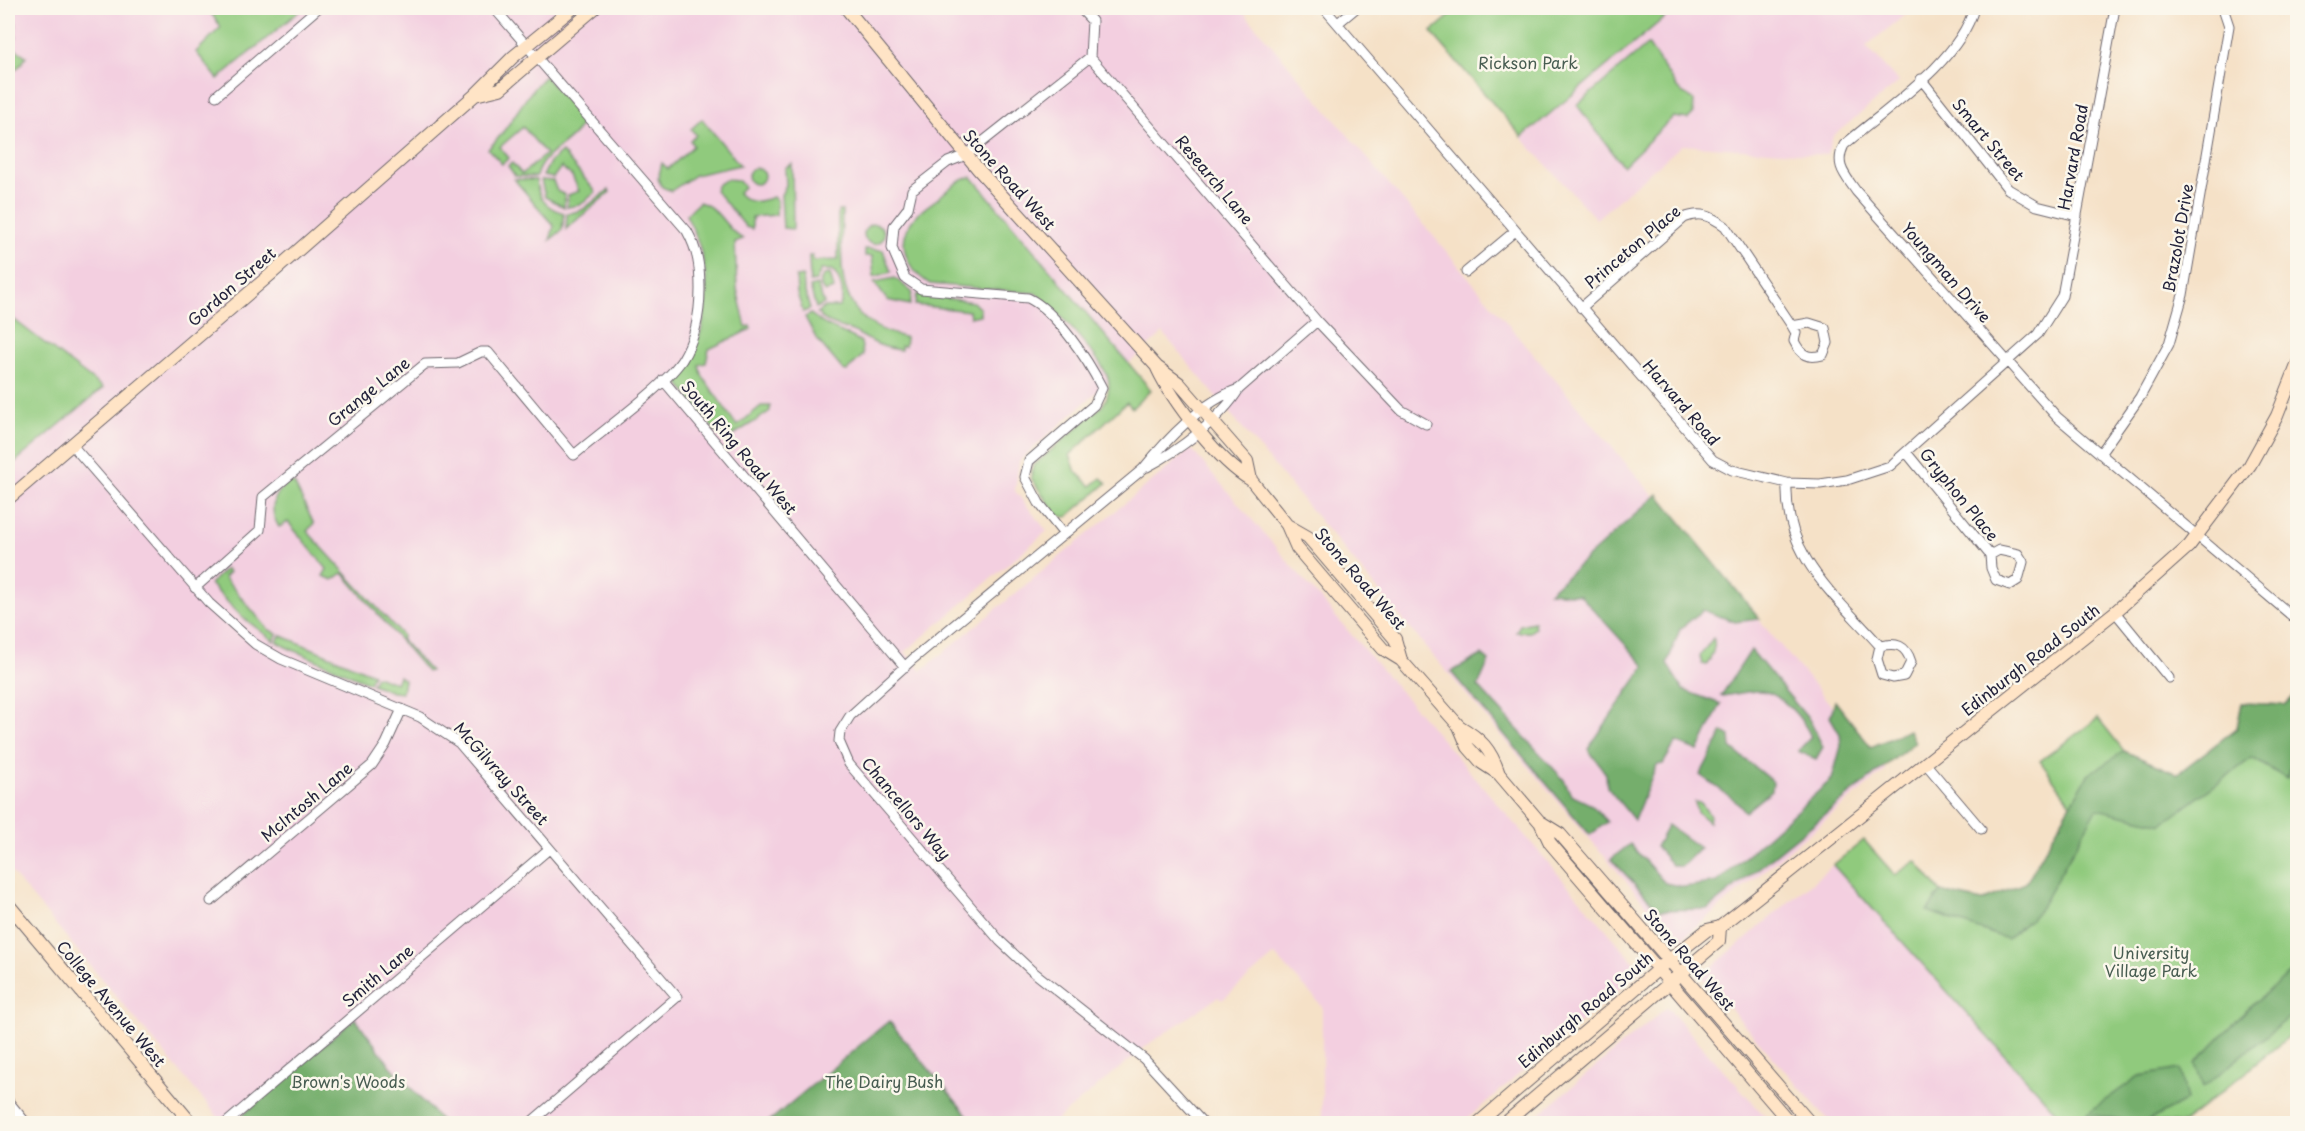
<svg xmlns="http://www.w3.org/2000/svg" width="2305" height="1131" font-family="'Playpen Sans',sans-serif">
<rect width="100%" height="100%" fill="#fbf7ec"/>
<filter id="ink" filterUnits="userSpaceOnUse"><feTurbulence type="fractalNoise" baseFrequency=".0167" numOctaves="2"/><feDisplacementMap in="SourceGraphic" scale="12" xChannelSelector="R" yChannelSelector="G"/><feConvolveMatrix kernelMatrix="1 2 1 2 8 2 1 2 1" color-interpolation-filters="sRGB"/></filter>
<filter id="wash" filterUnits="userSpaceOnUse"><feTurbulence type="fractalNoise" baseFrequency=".008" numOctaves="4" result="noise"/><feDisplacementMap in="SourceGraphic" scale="24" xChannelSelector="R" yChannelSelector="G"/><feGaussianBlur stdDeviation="1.35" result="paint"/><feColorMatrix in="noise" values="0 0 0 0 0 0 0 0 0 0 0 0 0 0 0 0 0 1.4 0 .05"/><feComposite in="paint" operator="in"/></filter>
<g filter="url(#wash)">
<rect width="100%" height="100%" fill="#f5e1c7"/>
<path fill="#f3cfe0" d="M8 8H1240L1886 770 1678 942 1429 651 1163 333 1019 461 1015 491 1047 531 905 652 921 671 1191 449 1641 970 1462 1123H1322V1006L1275 955 1222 1000 1218 997 1150 1043 1053 1123H223L8 868Z
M1675 8H1914L1866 46 1899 82 1833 136 1827 155 1682 145 1596 219 1522 138Z
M1833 865 2066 1123H1831L1701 976Z
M1667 1007 1771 1123H1528L1532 1120Z"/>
<path fill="#90ca7d" stroke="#59765c" stroke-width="1.5" d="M199 8H303L218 79 196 52 221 27 211 13Z
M1459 8H1676L1522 137 1431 32Z
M8 15H11L16 24 14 31 16 38 8 43Z
M1648 44 1677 88 1694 101 1693 114 1688 119 1673 117 1623 166 1577 105Z
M17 50 26 56 22 64 8 75V53Z
M545 76 583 120C575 144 541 151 536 177L515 176 508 166 512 163 522 174 546 154 523 127 500 147 509 158 502 164 488 149C512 127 522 97 545 76Z
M702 119 740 165 695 175 671 191 662 187 658 179 662 163 668 169 693 146 690 140 696 135 691 129Z
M562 152 596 192 580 205 567 207 568 195 579 191 572 176 561 167 553 178 543 176 550 162Z
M792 164 793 229 783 228 781 195 786 185 785 168Z
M748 176a8 8 0 1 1 16 0a8 8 0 1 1-16 0Z
M972 177 1151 390 1132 408 1127 402 1070 455 1076 472 1091 486 1101 478 1107 483 1067 517 1057 516 1031 478 1033 466 1102 406C1108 398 1111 385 1107 375 1098 356 1053 305 1035 293L930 284C906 269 894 241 915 217 921 210 930 204 937 199 949 189 957 180 972 177Z
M514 179 536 180C538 198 546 208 564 213L562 230 550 240 554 226Z
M727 179 738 180 744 187 738 193C749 205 759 202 773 197L777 200 776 215 752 217V229L746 227 715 190 718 184Z
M541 180 553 181 557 191 565 195 564 207 545 197Z
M609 190 610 192 566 229 567 214 582 210Z
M699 202C720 207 725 230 743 239L735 242 737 289 746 327 750 326 751 329 709 349 706 363 699 365 703 377 737 426 761 406H770V411C756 422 742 428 728 439L717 434 677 381V377C715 330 714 266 686 215Z
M838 211H842C842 249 834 299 870 323 881 331 897 335 906 338L905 346H901V350C883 348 874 343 860 335 846 326 829 328 817 313L825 307H839C846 296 841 279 832 270H821L816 281 810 282 809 256H812L813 261 838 260Z
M864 234a10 10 0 1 1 20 0a10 10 0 1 1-20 0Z
M865 249 883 250 891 272 874 277 872 256H865Z
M830 274 834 289 825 292C820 288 819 280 824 275Z
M803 276 804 289 810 309 803 312 797 293 796 277Z
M895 278 912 292 910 305 887 300 874 282Z
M817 285 824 304 816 308 810 287Z
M917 294 973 302 980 309V315L970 317 969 311 915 305Z
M811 314C826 329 844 331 861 342L863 355 847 371 843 370 816 338 805 317Z
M8 315 103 388 8 468Z
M289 482 294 483 314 524 307 531 403 636 401 639 430 671 427 672 343 573 333 580 323 576 327 569 288 522 279 527C268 510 273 494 289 482Z
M225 569 229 572 224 577 268 629 277 634 274 641 242 617 210 584Z
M1534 622 1535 628 1530 632H1516L1520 625Z
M280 635 373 674 369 683 286 647 277 642Z
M1713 638C1717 644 1711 660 1706 665L1702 664 1700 656Z
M376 676 396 683 399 676 404 680 402 693 392 692 372 684Z
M2297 693V1030L2183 1123 2076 1118 2066 1123 1833 865 1864 840 1895 875 1916 861 1941 892 1982 901 2026 883 2071 804 2040 761 2098 718 2124 751 2177 774 2237 728 2242 703 2285 705Z
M1695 802 1701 803 1710 816 1709 822 1697 812Z"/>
<path fill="#74ae6c" stroke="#4b6854" stroke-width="1.5" d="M1658 494 1760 619 1735 622 1703 610 1680 629 1667 664 1683 690 1721 704 1698 751 1676 742 1663 764 1657 765 1634 820 1607 787 1606 774 1588 749 1645 666 1580 595 1549 592Z
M1751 650 1810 721 1823 747 1816 759 1798 751 1811 737C1804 720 1780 691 1759 691 1747 691 1733 695 1721 696Z
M1482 655 1489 661 1478 686 1564 780 1571 795 1592 805 1607 822 1590 835 1451 672Z
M2297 693V748L2287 779 2252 758 2162 824 2097 809 2038 912 2007 939 1927 911 1941 892 1982 901 2026 883 2088 775 2124 751 2177 774 2237 728 2242 703 2285 705Z
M1835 701 1871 747 1909 730 1915 742 1708 909 1659 910 1611 859 1630 844 1665 883 1685 887 1717 882 1832 779 1841 746 1840 734 1830 717Z
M1723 732 1730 736 1731 748 1773 782 1772 790 1745 812 1736 801 1700 775Z
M1668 825 1700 848 1681 867 1672 865 1656 847Z
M2297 870V940L2287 906Z
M2297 960V1011L2203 1087 2195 1063 2255 1002 2297 968Z
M355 1018 390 1065 443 1123 232 1124Z
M889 1021 974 1123H767L878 1030Z
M2180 1069 2187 1100 2144 1123 2086 1114 2139 1076Z"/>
</g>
<g filter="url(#ink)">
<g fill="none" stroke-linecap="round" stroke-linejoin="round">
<g stroke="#6c656c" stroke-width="11">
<path id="minor" d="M1080 8 1092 21 1090 57 1317 321 1401 410 1426 424
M1324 8 1713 460 1732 470 1787 483 1820 484 1847 480 1890 466 2038 334 2062 296 2115 8
M1974 8C1960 61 1886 109 1844 145 1834 165 1845 175 1856 191L2057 417 2298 621
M1338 23 1356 8
M1921 79 2008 189 2037 206 2077 216
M216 96 318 8
M1466 272 1514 232
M1581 308 1684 218C1700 211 1711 216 1725 226L1792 326 1796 333 1794 341C1801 355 1807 359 1823 355L1828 343 1825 328 1809 323 1792 326
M663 380 905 667
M72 445 209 603 255 644 281 659 420 717 459 743 677 997 529 1124
M1906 452 1990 555 1991 568 1996 580 2010 585 2018 580 2023 562 2018 554 1999 550 1990 555
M2100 454 2140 397 2169 344 2183 295 2229 26 2223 8
M1147 467C1178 451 1221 419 1239 389L1317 321
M1787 483C1784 557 1835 595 1880 646L1877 659 1882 675 1893 678 1904 676 1911 662C1906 645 1896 642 1880 646
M1063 533 1039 503 1025 477 1029 461 1094 405 1102 388C1088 360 1056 311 1028 298L921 289 905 278 892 248 894 226 908 208 912 190 948 162 966 155 1090 57
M195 588 260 530 263 497 425 364 458 363 481 352H488L574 455C603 430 662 389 682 360 695 339 700 314 700 289 700 267 698 251 687 231L494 8
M2115 612 2169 678
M1925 763 1981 829
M211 901 372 765 386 744 402 709
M8 922 16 914
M8 1101 27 1124
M225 1124 549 849
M1204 1124 1144 1059 1031 970 1000 941 849 764 839 741 840 732 850 716 913 659 1143 469C1166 440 1204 400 1239 389"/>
</g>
<g stroke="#6c656c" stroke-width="14">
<path id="secondary" d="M846 8 978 169 1157 367 1179 383 1247 461 1251 480 1287 525 1297 548 1383 649 1401 660 1459 726 1468 747 1482 763 1499 774 1539 821 1560 834 1811 1124
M475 95 500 89 595 8
M1157 368C1173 402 1219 462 1251 480
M8 499 270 275 475 95 513 57 573 8
M1287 525 1308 537 1395 639 1401 660
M1459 726C1481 739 1491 749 1499 774
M1540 822 1550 843 1791 1124
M8 904 192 1124
M1477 1124 1669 960 1707 930 1720 927 2115 612 2189 546 2250 465 2277 416 2298 363
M1504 1124 1719 941 1720 927"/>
</g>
<use href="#minor" stroke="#fff" stroke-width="9"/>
<use href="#secondary" stroke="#ffe4c6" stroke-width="12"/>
</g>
</g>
<g text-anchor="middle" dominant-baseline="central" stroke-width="5" stroke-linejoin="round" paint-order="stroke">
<g font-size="16" fill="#485d52" stroke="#fbf7ec">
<text x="1528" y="62">Rickson Park</text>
<text x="2151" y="952">University<tspan x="2151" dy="18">Village Park</tspan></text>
<text x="348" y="1081">Brown's Woods</text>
<text x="884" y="1081">The Dairy Bush</text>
</g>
<g font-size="16" fill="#22223b" stroke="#fbf7ec">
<text transform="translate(1989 139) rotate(50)">Smart Street</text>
<text transform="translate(2072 157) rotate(-80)">Harvard Road</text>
<text transform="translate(1010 179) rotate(48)">Stone Road West</text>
<text transform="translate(1215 179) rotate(50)">Research Lane</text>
<text transform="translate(2177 238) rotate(-80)">Brazolot Drive</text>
<text transform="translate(1632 246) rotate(-40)">Princeton Place</text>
<text transform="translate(1947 272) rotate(49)">Youngman Drive</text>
<text transform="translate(231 286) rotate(-41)">Gordon Street</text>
<text transform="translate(368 391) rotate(-39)">Grange Lane</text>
<text transform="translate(1682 402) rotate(49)">Harvard Road</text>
<text transform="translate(740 447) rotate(50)">South Ring Road West</text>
<text transform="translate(1960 494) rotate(51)">Gryphon Place</text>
<text transform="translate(1361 578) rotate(49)">Stone Road West</text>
<text transform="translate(2030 659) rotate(-38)">Edinburgh Road South</text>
<text transform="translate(502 773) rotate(48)">McGilvray Street</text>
<text transform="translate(306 801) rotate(-40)">McIntosh Lane</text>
<text transform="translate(907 808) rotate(50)">Chancellors Way</text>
<text transform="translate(1690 959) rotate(49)">Stone Road West</text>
<text transform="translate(377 975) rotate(-40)">Smith Lane</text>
<text transform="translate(112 1003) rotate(50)">College Avenue West</text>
<text transform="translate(1585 1009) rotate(-40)">Edinburgh Road South</text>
</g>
</g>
<rect width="2305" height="1131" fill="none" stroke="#fbf7ec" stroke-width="30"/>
</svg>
